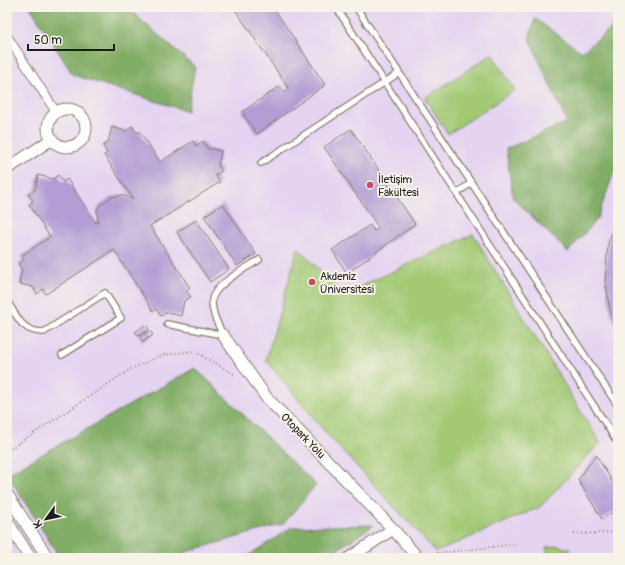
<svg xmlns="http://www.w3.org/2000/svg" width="625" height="565" font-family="Pangolin,sans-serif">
<rect width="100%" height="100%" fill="#f7f3e8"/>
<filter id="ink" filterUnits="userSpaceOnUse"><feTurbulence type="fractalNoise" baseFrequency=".025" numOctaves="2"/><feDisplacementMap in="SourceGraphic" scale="8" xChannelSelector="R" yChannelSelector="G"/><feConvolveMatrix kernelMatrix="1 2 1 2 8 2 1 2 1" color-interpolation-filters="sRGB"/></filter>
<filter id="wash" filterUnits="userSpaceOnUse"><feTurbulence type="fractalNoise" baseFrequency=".012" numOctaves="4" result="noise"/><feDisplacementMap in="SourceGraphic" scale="16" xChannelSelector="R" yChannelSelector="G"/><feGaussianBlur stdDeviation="0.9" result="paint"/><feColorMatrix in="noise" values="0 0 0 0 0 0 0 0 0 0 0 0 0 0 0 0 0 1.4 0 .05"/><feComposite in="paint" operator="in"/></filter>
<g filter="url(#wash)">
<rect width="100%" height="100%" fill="#f1ddbd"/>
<path fill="#e4d3f1" d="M7 7H618V558H7Z"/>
<path fill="#a3c974" stroke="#607248" d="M492 54 515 90 448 134 425 98Z
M473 234 600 443 540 507 436 552 324 431 266 360 298 248 344 294Z
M558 546 570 549 566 558H549L546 547Z"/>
<path fill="#82ad66" stroke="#4f6441" d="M30 7H126L195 67 187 111 73 75Z
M535 19 582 52 618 23V171L613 175 597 219 568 252 513 198 506 149 567 122 529 38Z
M195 368 316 485 283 524 186 552 182 558H60L7 474Z
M374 525 324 558H245L292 527Z"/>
<g id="blocks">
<path fill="#b29ed4" d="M236 7H273L325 85 257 134 242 112 280 86 284 92 289 89 234 8Z
M132 126 137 133 139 131 160 162 193 141 196 146 203 141 207 148 221 151 218 165 222 171 215 175 220 182 150 226 190 288 186 290 191 297 184 301 181 316 167 312 161 316 156 309 153 311 114 250 46 294 43 289 37 294 33 287 19 284 22 270 18 264 24 260 21 256 50 237 29 204 33 201 28 194 35 190 38 175 53 179 58 175 63 182 67 179 96 223 98 222 97 210 100 205 111 197 122 195 133 199 104 155 107 153 103 146 108 142 112 127 126 131Z
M351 129 415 224 347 273 332 250 370 225 374 231 379 228 324 147Z
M223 204 256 254 237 266 204 216Z
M618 215V330L611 315 605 280 608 244Z
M196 220 229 269 210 282 177 232Z
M146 324 149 330 139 336 135 332Z
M150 331 153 335 143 342 140 338Z
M596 455 618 491V509L602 519 578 480Z"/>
</g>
</g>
<g filter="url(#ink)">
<use href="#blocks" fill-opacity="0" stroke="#867c6c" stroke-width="1"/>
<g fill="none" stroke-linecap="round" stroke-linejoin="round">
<g stroke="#867c6c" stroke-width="8">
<path id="service" d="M336 7 618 443
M356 7 618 406
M261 163 399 73
M457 193 471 183
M7 301C18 318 22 332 44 332L105 293 121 318 62 355
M167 324 223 335
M223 335C218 324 212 314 212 302 211 286 246 268 259 260"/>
</g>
<g stroke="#867c6c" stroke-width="10">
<path id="pedestrian" d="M7 36 56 112"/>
</g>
<g stroke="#867c6c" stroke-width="13">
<path id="minor" d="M48 128a19 19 0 1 1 38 0a19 19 0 1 1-38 0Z
M7 169 52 139
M223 335 266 397 393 529 418 558
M7 494 48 558
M7 521 30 558
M349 558 393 529"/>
</g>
<path stroke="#867c6c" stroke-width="2" stroke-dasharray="1 3" stroke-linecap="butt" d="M7 451 131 369 163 355 193 351 236 375
M574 534 618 532
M429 554 517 544"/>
<use href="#service" stroke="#fff" stroke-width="5.5"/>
<use href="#pedestrian" stroke="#fff" stroke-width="8"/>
<use href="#minor" stroke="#fff" stroke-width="11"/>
</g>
</g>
<g fill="#d1495b" stroke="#f7f3e8" stroke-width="1.5">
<circle cx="370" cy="185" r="4"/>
<circle cx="312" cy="282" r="4"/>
</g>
<g text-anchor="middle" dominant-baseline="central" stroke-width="4" stroke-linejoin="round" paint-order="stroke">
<g font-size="11" fill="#1c1c1c" stroke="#f7f3e8" text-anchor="start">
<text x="378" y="179">İletişim<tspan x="378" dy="13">Fakültesi</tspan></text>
<text x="320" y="276">Akdeniz<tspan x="320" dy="13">Üniversitesi</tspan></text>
</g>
<g font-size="11" fill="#1c1c1c" stroke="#f7f3e8">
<text transform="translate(303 436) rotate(46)">Otopark Yolu</text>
</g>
</g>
<rect width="625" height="565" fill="none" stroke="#f7f3e8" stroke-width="24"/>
<g transform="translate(46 519) rotate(237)" stroke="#f7f3e8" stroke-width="3" paint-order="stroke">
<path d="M0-3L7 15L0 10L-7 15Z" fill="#1c1c1c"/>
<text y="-6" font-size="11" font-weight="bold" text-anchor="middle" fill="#1c1c1c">K</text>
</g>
<path d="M28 44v6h86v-6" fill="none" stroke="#1c1c1c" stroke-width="2"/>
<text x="34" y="44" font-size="12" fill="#1c1c1c" stroke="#f7f3e8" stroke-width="3" paint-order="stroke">50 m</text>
</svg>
